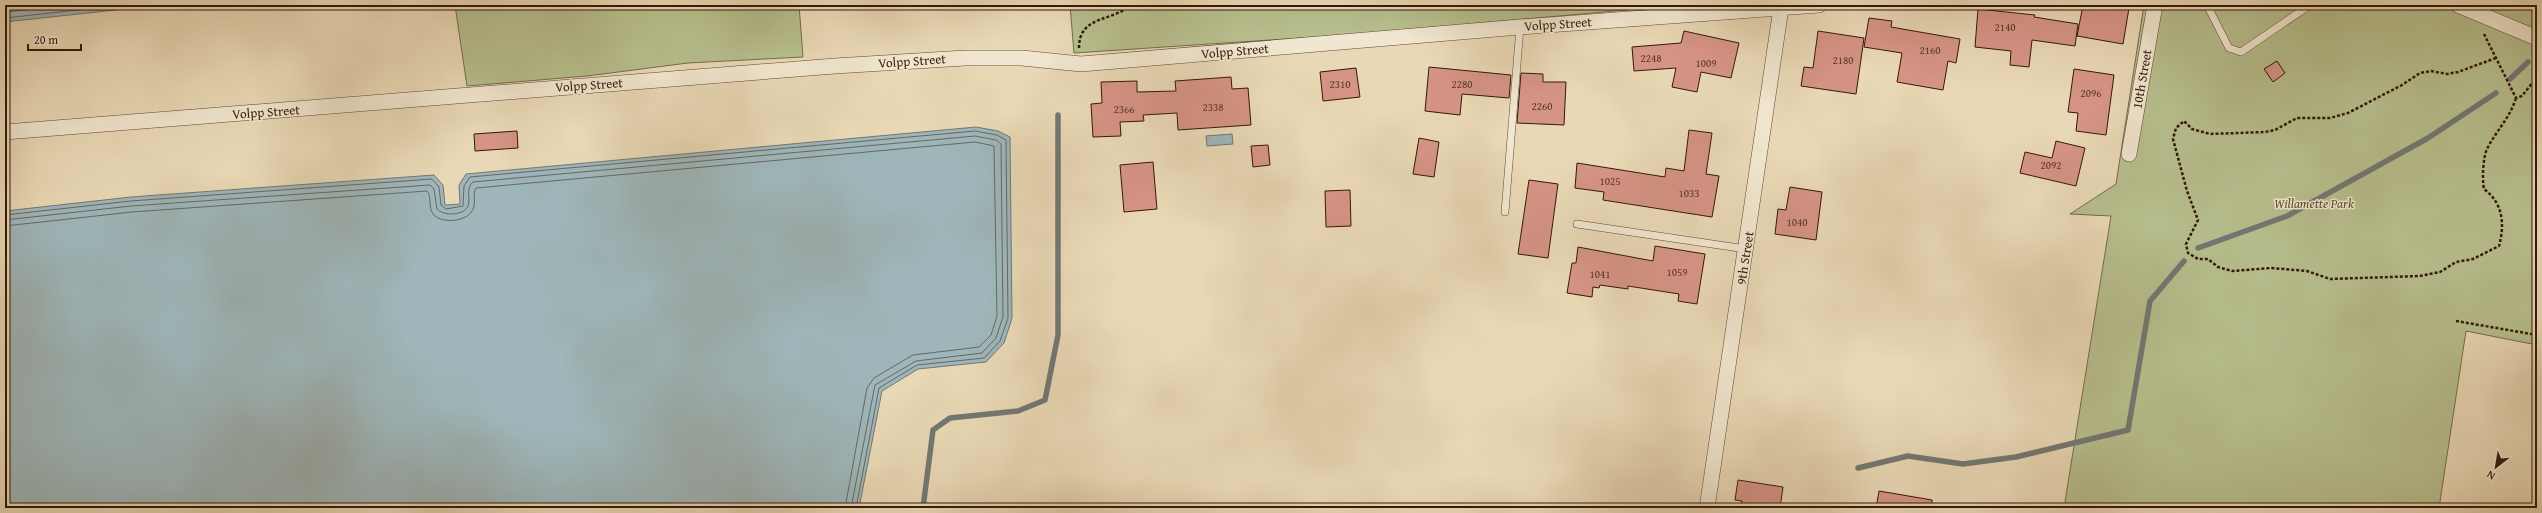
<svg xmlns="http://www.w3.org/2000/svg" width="2542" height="513" font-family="'Gentium Book Plus',serif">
<rect width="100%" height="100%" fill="#e9d8b5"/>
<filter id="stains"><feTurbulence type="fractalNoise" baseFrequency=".005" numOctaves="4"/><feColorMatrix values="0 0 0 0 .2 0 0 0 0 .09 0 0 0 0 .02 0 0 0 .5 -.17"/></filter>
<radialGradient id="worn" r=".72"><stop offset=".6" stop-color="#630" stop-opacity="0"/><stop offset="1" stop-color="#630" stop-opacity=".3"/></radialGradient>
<path fill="#b7be8d" stroke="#756b4b" d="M455 5H799L803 57 688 63 587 76 467 86Z
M1070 5H1772L1671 6 1345 35 1074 53Z
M2144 5H2537V345L2466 331 2439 508H2064L2111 216 2070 214 2116 184Z"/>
<path fill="#9eb6ba" stroke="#737773" d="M5 5H161L5 22Z
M976 127 998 131 1010 137 1012 318 1004 343 986 362 918 369 882 391 859 508H5V211L131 197 434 175 443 185 445 205 460 204 459 185 466 174Z
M1232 134 1233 144 1207 146 1206 136Z"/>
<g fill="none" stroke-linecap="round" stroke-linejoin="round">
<path stroke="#686762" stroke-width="1" d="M5 12 76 5
M5 18 123 5
M5 215 131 201 432 179 439 187 441 205 446 209 463 206 464 186 470 177 975 131 997 135 1006 140 1008 318 1000 341 984 358 917 365 879 388 856 508
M5 220 131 206 430 185 434 189 437 209C443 216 464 216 468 206 471 198 465 189 473 182L975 136 996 140 1001 144 1003 317 996 338 982 353 916 361 875 385 851 508
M5 226 132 212 427 191C432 196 428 207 433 214 441 224 466 222 472 211 477 204 472 193 476 188L975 142 994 146 997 316 991 335 979 347 913 355 874 378 867 388 845 508"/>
<path stroke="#737773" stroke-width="5.5" d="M2510 79 2528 62
M2198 248 2287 216 2428 138 2496 93
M1858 468 1908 456 1963 464 2016 457 2128 430 2150 301 2184 261
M923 508 933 430 950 418 1018 411 1045 400 1058 335V115"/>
</g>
<path fill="#d69486" stroke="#331809" d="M2083 5H2112L2129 8 2123 44 2077 36Z
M1978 9 2035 15 2034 17 2078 24 2075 46 2032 40 2029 67 2010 65 2011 51 1975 47Z
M1869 18 1892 21 1891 27 1960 39 1956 63 1948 61 1943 90 1897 82 1902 53 1864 47Z
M1684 31 1739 43 1731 78 1701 72 1697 92 1672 87 1676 68 1634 71 1632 47 1681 43Z
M1818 31 1864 38 1856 94 1801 86 1804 67 1813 68Z
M2277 61 2285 73 2273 82 2264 69Z
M1429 67 1511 75 1509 98 1462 94 1460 115 1425 111Z
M1356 68 1360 97 1323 101 1320 72Z
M2074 69 2114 75 2106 135 2076 131 2078 113 2068 112Z
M1521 73 1543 74V82H1566L1564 125 1517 123Z
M1231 77 1232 89 1248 88 1251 125 1178 130 1177 113 1143 115 1144 121 1120 122 1121 136 1093 137 1091 104 1102 103 1101 82 1137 81V92L1176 91 1175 81Z
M1689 130 1712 133 1706 174 1719 176 1712 217 1603 200 1604 192 1575 188 1577 163 1665 177 1666 168 1684 171Z
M517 131 518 148 475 151 474 134Z
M1419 138 1439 142 1434 177 1413 174Z
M2056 141 2085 148 2076 186 2020 173 2025 152 2052 158Z
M1268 145 1270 165 1253 167 1251 146Z
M1153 162 1157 209 1124 212 1120 165Z
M1529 180 1558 184 1548 258 1518 254Z
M1790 187 1822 192 1816 240 1775 234 1778 209 1786 210Z
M1350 190 1351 226 1326 227 1325 191Z
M1655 246 1705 254 1697 304 1678 301 1679 294 1628 286V289L1600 285 1599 288 1593 287 1592 297 1567 293 1572 263H1576L1578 247 1653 261Z
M1738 480 1783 487 1780 508H1741L1742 501 1735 500Z
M1879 491 1932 500V508H1876Z"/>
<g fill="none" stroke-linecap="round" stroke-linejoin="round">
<g stroke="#604834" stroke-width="8">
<path id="lane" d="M2207 5 2229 48 2241 52 2310 5
M1505 212 1520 27
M1577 224 1746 249"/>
</g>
<g stroke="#604834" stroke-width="16">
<path id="street" d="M2458 5 2537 38
M5 132 835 66 965 58H1022L1081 64 1520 27 1819 5
M2129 154 2155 5
M1707 508 1781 8"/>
</g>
<path stroke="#331809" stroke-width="2.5" stroke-dasharray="3 2" stroke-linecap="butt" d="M2484 34 2516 98 2522 96 2537 77
M1079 48C1079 15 1112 22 1131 5
M2496 58 2458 72 2447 74 2431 71 2420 73 2402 85 2348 113 2330 118H2297L2275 130 2265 132 2210 134 2192 129 2184 121 2176 128 2173 139 2187 191 2198 220 2186 244 2188 253 2198 259H2208L2218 267 2232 271 2271 268 2307 271 2330 279 2420 276 2440 272 2456 262 2473 259 2499 246C2505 224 2503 203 2484 189 2482 180 2483 157 2487 149 2496 131 2510 118 2516 98
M2456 321 2537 335"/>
<use href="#lane" stroke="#f1e6cf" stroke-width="7"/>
<use href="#street" stroke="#f1e6cf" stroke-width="15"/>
</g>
<g text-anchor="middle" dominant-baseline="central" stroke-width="3" stroke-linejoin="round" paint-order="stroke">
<g font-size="11" fill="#5c3728">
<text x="2005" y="27">2140</text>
<text x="1930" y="50">2160</text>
<text x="1651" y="58">2248</text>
<text x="1843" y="60">2180</text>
<text x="1706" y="63">1009</text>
<text x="1340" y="84">2310</text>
<text x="1462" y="84">2280</text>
<text x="2091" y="93">2096</text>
<text x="1542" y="106">2260</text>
<text x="1213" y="107">2338</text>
<text x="1124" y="109">2366</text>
<text x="2051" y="165">2092</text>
<text x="1610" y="181">1025</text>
<text x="1689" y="193">1033</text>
<text x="1797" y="222">1040</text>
<text x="1677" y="272">1059</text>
<text x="1600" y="274">1041</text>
</g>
<g font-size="13" fill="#331809" stroke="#f1e6cf">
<text transform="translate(1558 24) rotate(-4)">Volpp Street</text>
<text transform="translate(1235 51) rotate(-5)">Volpp Street</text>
<text transform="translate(912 61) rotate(-4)">Volpp Street</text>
<text transform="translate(2142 79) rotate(-80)">10th Street</text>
<text transform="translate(589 85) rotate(-4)">Volpp Street</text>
<text transform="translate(266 112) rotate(-4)">Volpp Street</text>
<text transform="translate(1745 258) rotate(-81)">9th Street</text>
</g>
<g font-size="13" font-style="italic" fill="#5b4a31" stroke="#f1e6cf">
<text x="2314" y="203">Willamette Park</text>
</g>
</g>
<rect width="2542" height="513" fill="none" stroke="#e9d8b5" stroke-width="20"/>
<rect x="6" y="6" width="2530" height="501" fill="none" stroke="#331809" stroke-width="2"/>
<rect x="10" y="10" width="2522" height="493" fill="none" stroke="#331809"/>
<g transform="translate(2496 467) rotate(211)" stroke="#f1e6cf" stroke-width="3" paint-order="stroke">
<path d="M0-3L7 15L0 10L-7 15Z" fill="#331809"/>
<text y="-6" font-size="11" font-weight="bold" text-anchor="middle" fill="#331809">N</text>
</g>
<path d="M28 44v6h53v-6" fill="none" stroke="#331809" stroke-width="2"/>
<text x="34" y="44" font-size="12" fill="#331809" stroke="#f1e6cf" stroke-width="3" paint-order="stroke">20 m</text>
<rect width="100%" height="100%" filter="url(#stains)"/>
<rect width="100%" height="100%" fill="url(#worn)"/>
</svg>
